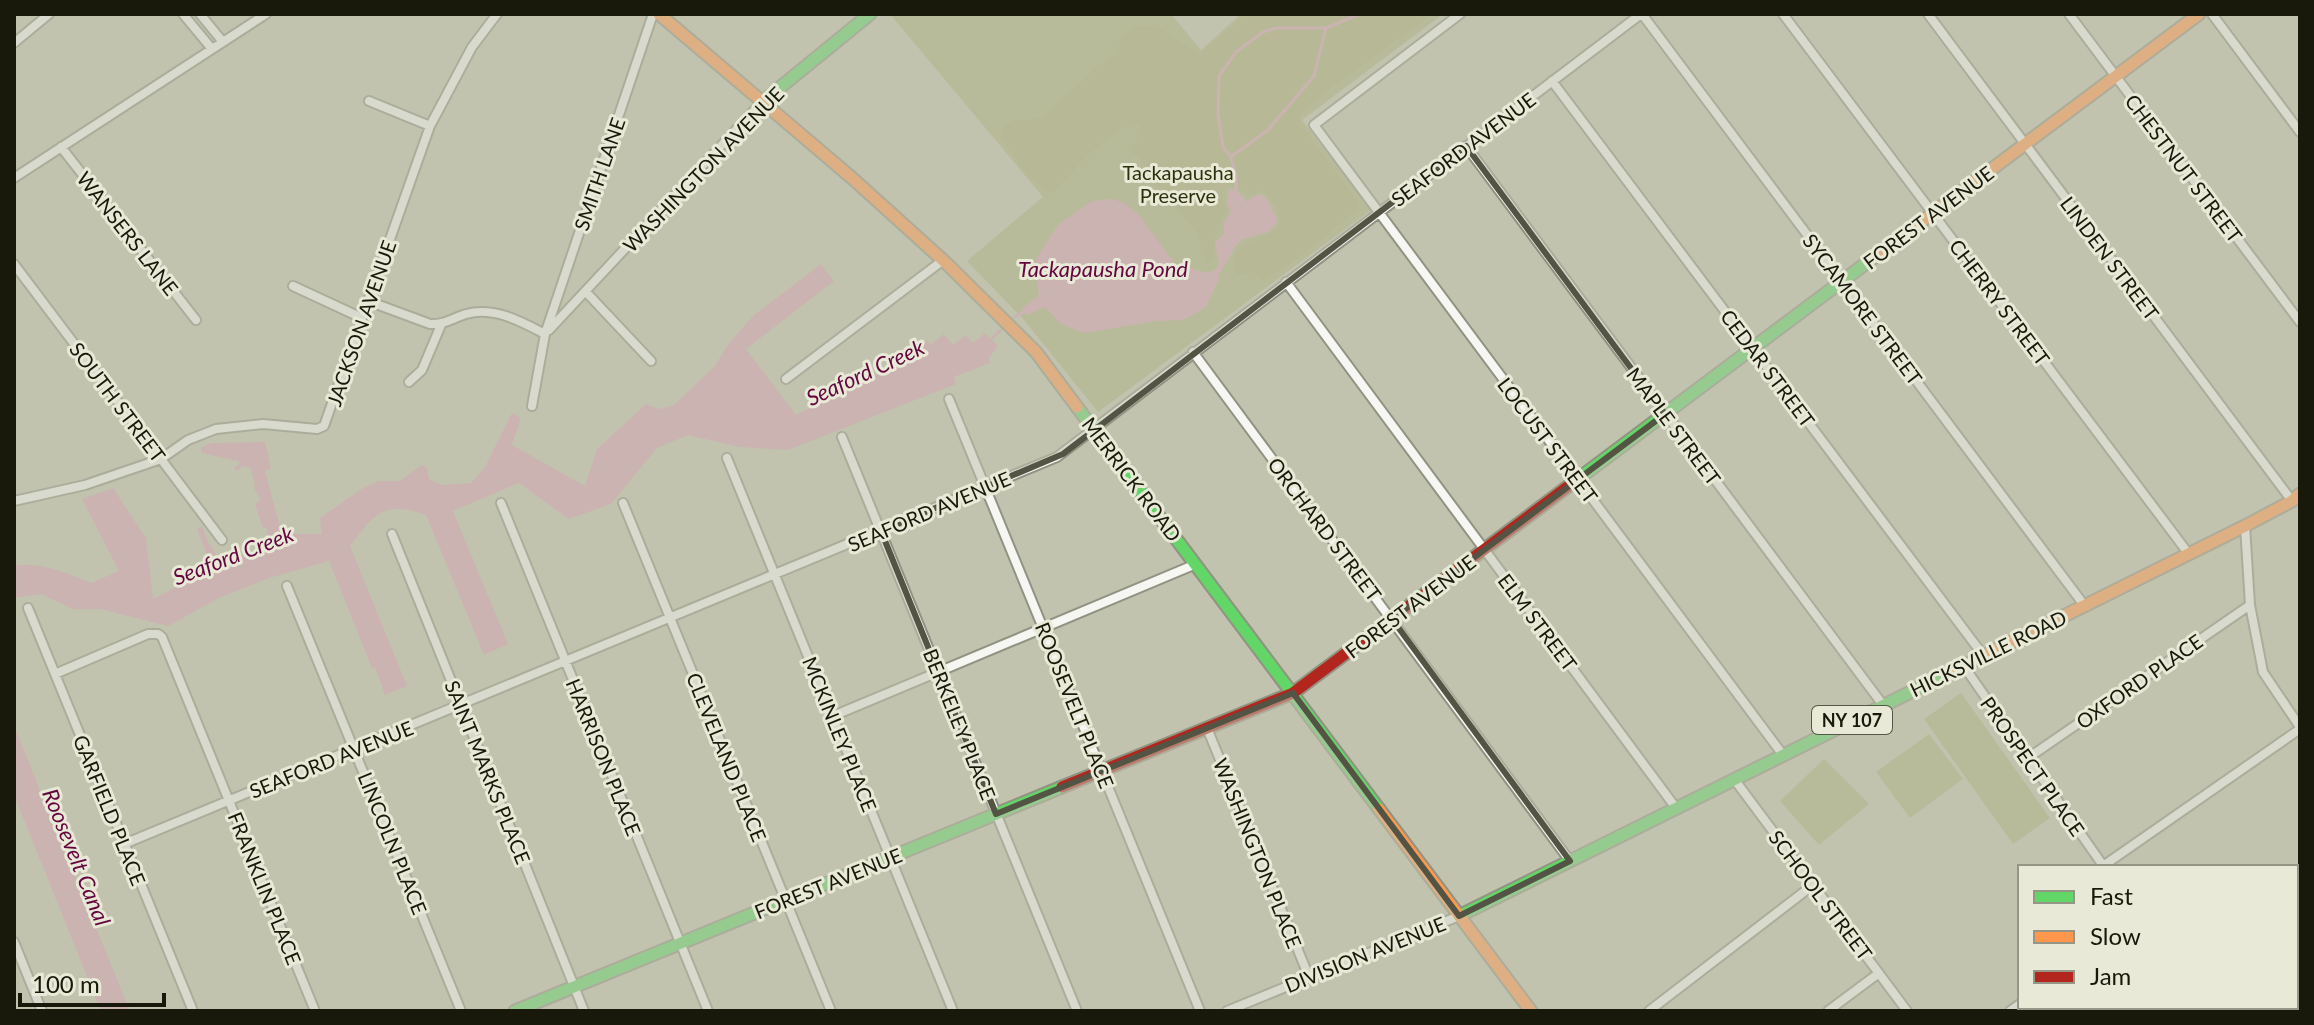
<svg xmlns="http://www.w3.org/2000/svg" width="2314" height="1025" font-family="Lato,sans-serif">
<rect width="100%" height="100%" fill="#c1c3ae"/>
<path fill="#aeb181" d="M890 14H1171L1201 50 1241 14H1443L1302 120 1371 210 1098 412 1024 320 967 261 1043 197Z
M1961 693 2050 818 2013 844 1924 719Z
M1929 734 1963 779 1910 818 1876 772Z
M1824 759 1869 804 1819 845 1780 801Z"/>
<path fill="#aaad78" d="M1246 14H1433L1328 90 1300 115V123L1359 203V208C1329 233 1298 263 1262 281L1252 272 1237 275 1232 266 1236 250C1267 230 1303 233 1262 191L1250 196 1231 185 1225 188 1222 193 1227 210 1215 238V255L1208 263 1195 231 1182 216 1170 196 1160 190 1147 179 1143 164 1138 155 1132 154 1131 147 1139 136 1140 122C1106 131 1076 168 1053 194 1032 184 1011 155 1000 135L1004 125 1017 119 1027 120 1043 117 1098 65 1114 56 1124 34 1136 26H1156L1200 54Z"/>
<path fill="#d7a1b3" d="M1230 189 1238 192 1247 202 1250 198 1261 194 1266 198 1278 221 1268 232 1241 240 1233 249 1231 255 1219 273 1218 281 1206 307 1183 320 1156 321 1085 333 1061 324 1045 307 1028 315 1022 308 1039 296 1035 261 1058 225 1092 201 1112 199 1124 203 1139 215 1176 265 1207 273 1215 270 1219 264 1215 243 1224 234V223L1231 211C1226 203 1226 197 1230 189Z
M821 264 834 281 746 349 796 415 895 365 928 341 931 344 944 334 953 345 966 335 973 343 985 333 998 346 989 358 990 363 954 377 956 384 788 450 739 447 688 435 657 448 611 504 569 519 519 483 453 511 508 644 484 655 426 515C384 500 374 514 350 546L407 686 385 695 375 667 372 668 329 561 269 578 219 598 168 626 100 609H73L41 594 14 598V566C40 561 67 573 91 583L119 571 82 499 113 488 146 538 153 599 196 577 211 565 197 529 202 526 208 542 219 559 269 548 267 528H263L255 505 261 499 254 488 255 486 251 468 243 466 237 471 234 468 240 463 238 461 202 453 201 448 211 443 265 442 271 469 265 471 282 534H322L320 518 363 488 379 481H400L421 465 427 468 429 479 442 485 471 483 485 467 512 413 521 418 512 445 585 486 597 449 646 404 659 409 674 405 714 367 730 342 754 315Z
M14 726 130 1011H101L14 795Z"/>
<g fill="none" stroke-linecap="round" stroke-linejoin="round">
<path stroke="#d7a1b3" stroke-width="3" d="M1232 156 1268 130 1314 76 1326 28
M1236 193V176L1231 157 1223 147 1218 115 1219 76 1236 52 1263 32 1276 28H1326L1360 14
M1015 317 1028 309
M989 341 1001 330"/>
<g stroke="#919382" stroke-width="12">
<path id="street" d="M183 14 212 49
M200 14 223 42
M1460 14 1314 125 1783 755
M1642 14 2084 605
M1783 14 2188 553
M1928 14 2292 501
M2069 14 2300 322
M2212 14 2300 132
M14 43 49 14
M1552 81 1983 655
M369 101 430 126
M1466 146 1883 705
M61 147 196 320
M14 178 266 14
M14 264 222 540
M1286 282 1676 808
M293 286 362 318
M586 292 651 361
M368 301 430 324C444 325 453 318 466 314 494 306 522 322 545 334
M549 330 761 103
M1193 352 1570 861
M786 379 942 261
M409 382 422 370 441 325
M949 399 1200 1011
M532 406 545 334 653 14
M842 437 1077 1011
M727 458 953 1011
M14 501 85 485 161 459 188 440 216 429 263 424 317 429 324 426 430 126 472 47 497 14
M501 503 708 1011
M623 503 831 1011
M2245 526 2250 605 2263 672 2300 727
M392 534 584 1011
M287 586 461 1011
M28 608 193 1011
M1963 665 2104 867
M55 674 148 634H158L162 637 315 1011
M833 716 1196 564
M1207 728 1309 977
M2028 758 2250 605
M1734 779 1907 1011
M124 844 1057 457 1641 14
M2103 866 2300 729
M2296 892 2300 890
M14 942 42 1011
M2175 1007 2177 1011
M1227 1011 1459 916
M1649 1011 1813 885
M1828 1011 1879 973
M2010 1011 2020 1004"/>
</g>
<g stroke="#919382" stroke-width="15">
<path id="fast" d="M761 103 870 14
M1077 407 1379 809
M1578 479 1881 252
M1459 916 1955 670
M515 1011 1062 787"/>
</g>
<g stroke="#919382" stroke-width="15">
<path id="slow" d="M659 14 852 178 946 263 1036 352 1077 407
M1881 252 2199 14
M1955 670 2245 526 2292 501 2300 494
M1379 809 1531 1011"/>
</g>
<g stroke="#919382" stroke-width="15">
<path id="jam" d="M1062 787 1293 693 1578 479"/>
</g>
<use href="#street" stroke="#f6f6f3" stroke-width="8"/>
<use href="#fast" stroke="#63d668" stroke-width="11"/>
<use href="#slow" stroke="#ff974d" stroke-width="11"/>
<use href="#jam" stroke="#b3261e" stroke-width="11"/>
</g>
<path d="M0 0H2314V1025H0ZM1466 146 1665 414 1392 619 1570 861 1459 916 1293 693 996 814 881 531 1063 454Z" fill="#c1c3ae" fill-opacity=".55" fill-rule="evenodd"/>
<path fill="none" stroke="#535444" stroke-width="6" stroke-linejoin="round" d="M1466 146 1665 414 1392 619 1570 861 1459 916 1293 693 996 814 881 531 1063 454Z"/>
<g text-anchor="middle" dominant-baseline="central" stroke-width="6" stroke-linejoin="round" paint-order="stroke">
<rect fill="#e8ead7" stroke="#565848" stroke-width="2" x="1812" y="706" width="80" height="28" rx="6"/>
<g font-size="18" font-weight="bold" fill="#18190b">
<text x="1852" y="720">NY 107</text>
</g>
<g font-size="20" fill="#18190b" stroke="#e8ead7">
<text transform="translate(1463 149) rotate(-37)">SEAFORD AVENUE</text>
<text transform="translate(2184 168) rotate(53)">CHESTNUT STREET</text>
<text transform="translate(703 169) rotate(-46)">WASHINGTON AVENUE</text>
<text transform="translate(599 174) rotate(-71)">SMITH LANE</text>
<text transform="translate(1928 217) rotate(-37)">FOREST AVENUE</text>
<text transform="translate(128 233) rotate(52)">WANSERS LANE</text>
<text transform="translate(2110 258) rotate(53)">LINDEN STREET</text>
<text transform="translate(2000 302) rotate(53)">CHERRY STREET</text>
<text transform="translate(1863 309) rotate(53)">SYCAMORE STREET</text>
<text transform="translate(361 323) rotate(-71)">JACKSON AVENUE</text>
<text transform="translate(1768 368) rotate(53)">CEDAR STREET</text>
<text transform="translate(118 402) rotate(53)">SOUTH STREET</text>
<text transform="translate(1674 426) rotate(53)">MAPLE STREET</text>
<text transform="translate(1548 440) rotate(53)">LOCUST STREET</text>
<text transform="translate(1132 479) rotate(53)">MERRICK ROAD</text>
<text transform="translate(929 511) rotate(-23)">SEAFORD AVENUE</text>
<text transform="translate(1325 529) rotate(53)">ORCHARD STREET</text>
<text transform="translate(1410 606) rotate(-37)">FOREST AVENUE</text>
<text transform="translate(1538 622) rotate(53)">ELM STREET</text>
<text transform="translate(1988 653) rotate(-26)">HICKSVILLE ROAD</text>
<text transform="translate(2139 681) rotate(-35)">OXFORD PLACE</text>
<text transform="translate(1075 705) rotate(68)">ROOSEVELT PLACE</text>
<text transform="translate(960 724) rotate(68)">BERKELEY PLACE</text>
<text transform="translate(840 734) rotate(68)">MCKINLEY PLACE</text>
<text transform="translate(604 757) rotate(68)">HARRISON PLACE</text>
<text transform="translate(727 757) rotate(68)">CLEVELAND PLACE</text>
<text transform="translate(331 759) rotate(-22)">SEAFORD AVENUE</text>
<text transform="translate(2033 766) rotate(55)">PROSPECT PLACE</text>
<text transform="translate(488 772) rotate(68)">SAINT MARKS PLACE</text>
<text transform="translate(110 810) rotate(68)">GARFIELD PLACE</text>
<text transform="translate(393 843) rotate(68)">LINCOLN PLACE</text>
<text transform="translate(1258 853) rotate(68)">WASHINGTON PLACE</text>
<text transform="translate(828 883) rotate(-22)">FOREST AVENUE</text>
<text transform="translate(265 888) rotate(68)">FRANKLIN PLACE</text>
<text transform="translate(1821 895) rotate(53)">SCHOOL STREET</text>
<text transform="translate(1365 954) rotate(-22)">DIVISION AVENUE</text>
</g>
<g font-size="20" fill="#2e300c" stroke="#e8ead7">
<text x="1178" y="172">Tackapausha<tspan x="1178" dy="23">Preserve</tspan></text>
</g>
<g font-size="22" font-style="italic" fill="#64063f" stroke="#e8ead7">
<text x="1103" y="268">Tackapausha Pond</text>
<text transform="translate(865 372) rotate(-25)">Seaford Creek</text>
<text transform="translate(233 555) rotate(-21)">Seaford Creek</text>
<text transform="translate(77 857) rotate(68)">Roosevelt Canal</text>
</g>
</g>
<rect width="2314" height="1025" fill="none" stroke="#18190b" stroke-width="32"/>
<rect x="2018" y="865" width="280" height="144" fill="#e8ead7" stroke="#959685" stroke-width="2"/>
<rect x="2034" y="891" width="40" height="12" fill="#63d668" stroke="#959685" stroke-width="2"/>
<text x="2090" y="905" font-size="24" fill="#18190b">Fast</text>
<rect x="2034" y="931" width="40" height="12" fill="#ff974d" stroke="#959685" stroke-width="2"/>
<text x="2090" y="945" font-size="24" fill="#18190b">Slow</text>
<rect x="2034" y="971" width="40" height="12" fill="#b3261e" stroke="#959685" stroke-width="2"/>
<text x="2090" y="985" font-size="24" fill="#18190b">Jam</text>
<path d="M20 993v12h144v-12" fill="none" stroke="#18190b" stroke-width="4"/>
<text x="32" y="993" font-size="24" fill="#18190b" stroke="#e8ead7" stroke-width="6" paint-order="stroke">100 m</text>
</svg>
